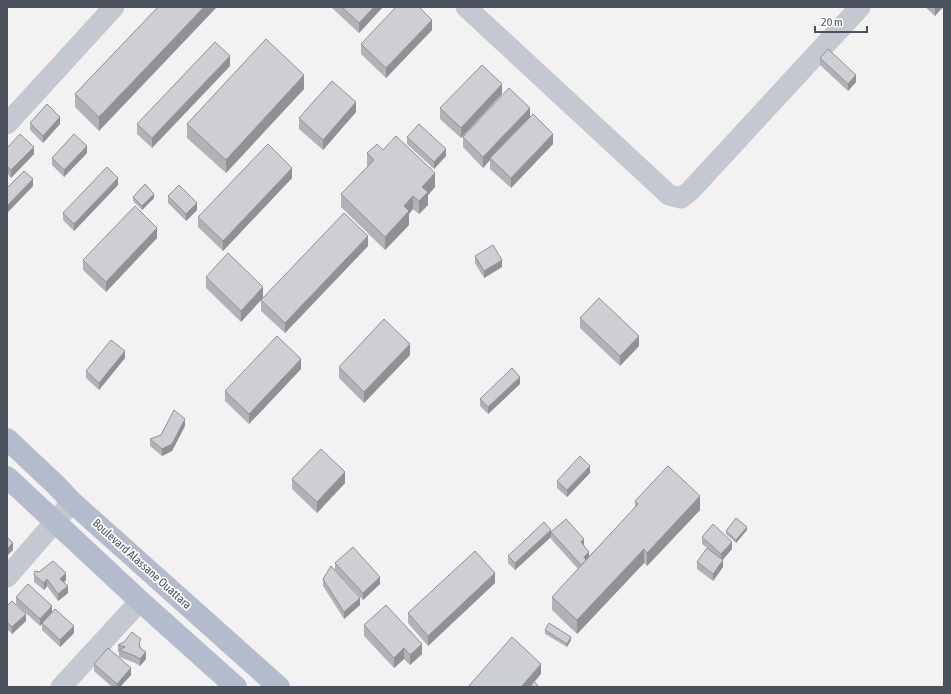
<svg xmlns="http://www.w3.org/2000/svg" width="951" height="694" font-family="'Asap Condensed',sans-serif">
<rect width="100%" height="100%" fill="#f3f1f1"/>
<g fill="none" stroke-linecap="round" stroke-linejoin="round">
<path stroke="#c3c8d1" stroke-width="21" d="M466 7 669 195 681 198 690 191 860 7
M7 124 114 7
M7 577 72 502
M61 687 140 601"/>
<path stroke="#b3bbcd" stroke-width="22" d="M7 439 56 485 72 502 279 687
M7 477 140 601 236 687"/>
</g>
<path fill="#b1b2b7" d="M158 7 99 131 75 107V94Z
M331 7H383L359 33Z
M925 7H944V10L942 8 935 16Z
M432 30 386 78 361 54V44Z
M820 58 856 82 848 91 820 65Z
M230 66 152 148 137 134V124Z
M304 89 226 173 187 138V124Z
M502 94 461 138 440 119V108Z
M356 112 323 150 299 129V118Z
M530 117 553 144 511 188 490 169V160L483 168 463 147V137Z
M30 123 60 124 43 143 30 130Z
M407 137 446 156 434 169 407 144Z
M7 148 34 154 11 178 7 173Z
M383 150 435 187 428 195V205L419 214 413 209 409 214V225L385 250 341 207V194L367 167V153Z
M87 153 64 177 52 165V158Z
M292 178 223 251 198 227V217Z
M118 185 74 231 63 220V213Z
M33 186 8 212 7 210V188Z
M168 196 197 210 186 221 168 203Z
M133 197 154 198 142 210 133 201Z
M157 238 106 292 83 270V260Z
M368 246 285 333 261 311V300Z
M475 256 502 267 484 278 475 263Z
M206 277 263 287 241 322 206 288Z
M580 318 639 346 620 366 580 328Z
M410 355 364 403 339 378V367Z
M125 358 99 390 86 378V371Z
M301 369 249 424 225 401V391Z
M520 384 488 414 480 406V399Z
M185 426 172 451 162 456 150 446V439L161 435Z
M590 473 567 497 557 488V481Z
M292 479 345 483 317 513 292 489Z
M635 501 700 510 647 566 644 563 577 634 552 610V597L578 569 551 539V532L584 546 589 556 635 508Z
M747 530 736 543 726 534V531Z
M551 537 515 570 508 563V556Z
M702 537 732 549 723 560V567L713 581 697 569V562L710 550 702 544Z
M335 563 380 584 363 600 335 570Z
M34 575 66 580 64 582 68 593 58 601 47 586 44 590 34 582Z
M323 579 360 605 344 619 323 586Z
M495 583 428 646 408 623V613Z
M16 597 52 612 74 633 60 647 42 630V624L40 626 16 604Z
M7 606 26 621 12 634 7 629Z
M364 625 422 654 410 665 404 659 394 668 364 636Z
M545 630 571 640 567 647 545 634Z
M118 645 141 646 140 648 146 659 140 666 135 663 119 657V652H118Z
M94 664 131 675 120 687H112L94 671Z"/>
<path fill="#909195" d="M204 7H217L99 131V117Z
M374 7H383L359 33V23Z
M935 7H942V8L935 16Z
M432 20V30L386 78V68Z
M230 56V66L152 148V138Z
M304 75V89L226 173V160Z
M856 75V82L848 91V84Z
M502 84V94L461 138V128Z
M356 102V112L323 150V140Z
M530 108V119L490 158V160L483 168V157Z
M60 117V124L43 143V136Z
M553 134V144L511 188V178Z
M87 146V153L64 177V170Z
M34 147V154L11 178V170Z
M446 149V156L434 169V162Z
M292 168V178L223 251V241Z
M435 173V187L428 195V205L419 214V201L422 187Z
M118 178V185L74 231V224Z
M33 179V186L8 212V205Z
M154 194V198L142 210V206Z
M413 196V209L409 214V225L385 250V237L404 206Z
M197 203V210L186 221V214Z
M157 228V238L106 292V282Z
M368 236V246L285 333V323Z
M502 260V267L484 278V271Z
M263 287V298L241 322V311Z
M639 336V346L620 366V356Z
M410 344V355L364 403V392Z
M125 351V358L99 390V383Z
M301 359V369L249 424V414Z
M520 377V384L488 414V407Z
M185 419V426L172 451 162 456V449Z
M590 466V473L567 497V490Z
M345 472V483L317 513V502Z
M700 496V510L647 566V553Z
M747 527V530L736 543V540Z
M551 530V537L515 570V563Z
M584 539V547L581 542Z
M732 542V549L721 561V554Z
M13 543V550L7 556V549Z
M644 549V563L577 634V620Z
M589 552V559L584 564V557Z
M723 560V567L713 581V574Z
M66 573V580L60 586V579Z
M495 573V583L428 646V636Z
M380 577V584L363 600V593Z
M47 579V586L44 590V583Z
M68 586V593L58 601V594Z
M360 598V605L344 619V612Z
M52 606V613L40 626V619Z
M26 614V621L12 634V627Z
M74 626V633L60 647V640Z
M571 637V640L567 647V644Z
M422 644V654L410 665V655Z
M404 648V659L394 668V658Z
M146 652V659L140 666V659Z
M541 664V674L530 687H521Z
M131 668V675L120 687H117V684Z"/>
<path fill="#cecfd5" stroke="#909195" d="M158 7H204L99 117 75 94Z
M342 7H374L359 23Z
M396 7H419L432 20 386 68 361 44Z
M266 39 304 75 226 160 187 124Z
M215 42 230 56 152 138 137 124Z
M828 49 856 75 848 84 820 58Z
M482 65 502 84 461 128 440 108Z
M332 81 356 102 323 140 299 118Z
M509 88 530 108 483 157 463 137Z
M47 104 60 117 43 136 30 123Z
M533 114 553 134 511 178 490 158Z
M419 124 446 149 434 162 407 137Z
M20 134 34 147 11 170 7 166V148Z
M74 134 87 146 64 170 52 158Z
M396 136 435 173 422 187 428 192 419 201 413 196 404 206 409 211 385 237 341 194 374 160 367 153 377 144 383 150Z
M268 144 292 168 223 241 198 217Z
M107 167 118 178 74 224 63 213Z
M24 171 33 179 8 205 7 203V188Z
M145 184 154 194 142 206 133 197Z
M179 185 197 203 186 214 168 196Z
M135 206 157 228 106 282 83 260Z
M344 213 368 236 285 323 261 300Z
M493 245 502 260 484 271 475 256Z
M228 253 263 287 241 311 206 277Z
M599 298 639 336 620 356 580 318Z
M384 319 410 344 364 392 339 367Z
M277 336 301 359 249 414 225 391Z
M111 340 125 351 99 383 86 371Z
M512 368 520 377 488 407 480 399Z
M174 410 185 419 172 444 162 449 150 439 161 435Z
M321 449 345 472 317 502 292 479Z
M580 456 590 466 567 490 557 481Z
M668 466 700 496 647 553 644 549 577 620 552 597 638 504 635 501Z
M736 518 747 527 736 540 726 531Z
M566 519 584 539 581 542 589 552 584 557 586 560 581 565 551 532Z
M544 522 551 530 515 563 508 556Z
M713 524 732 542 721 554 702 537Z
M7 537 13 543 7 549Z
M353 547 380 577 363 593 335 563Z
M707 548 723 560 713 574 697 562Z
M475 551 495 573 428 636 408 613Z
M53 561 66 573 60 579 68 586 58 594 47 579 44 583 34 575 35 571 39 572Z
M331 566 360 598 344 612 323 579Z
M28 584 52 606 40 619 16 597Z
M12 601 26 614 12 627 7 622V606Z
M386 605 422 644 410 655 404 648 394 658 364 625Z
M55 609 74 626 60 640 42 623Z
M549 623 571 637 567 644 545 630Z
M132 632 141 639 139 643 140 648 146 652 140 659 135 656 119 650 125 647 118 645 124 642Z
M512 637 541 664 521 687H468Z
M108 648 131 668 117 684 94 664Z
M534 681 539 687H530Z"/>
<g text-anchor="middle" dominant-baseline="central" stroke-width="3.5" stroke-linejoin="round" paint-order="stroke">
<g font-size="12" fill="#4a515d" stroke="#fff">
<text transform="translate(142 564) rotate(42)">Boulevard Alassane Ouattara</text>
</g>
</g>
<rect width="951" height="694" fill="none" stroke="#4a515d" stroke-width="16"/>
<path d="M815 26v6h52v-6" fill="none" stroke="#4a515d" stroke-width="2"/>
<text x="821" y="26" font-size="12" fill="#4a515d" stroke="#ffffff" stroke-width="3" paint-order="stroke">20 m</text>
</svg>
